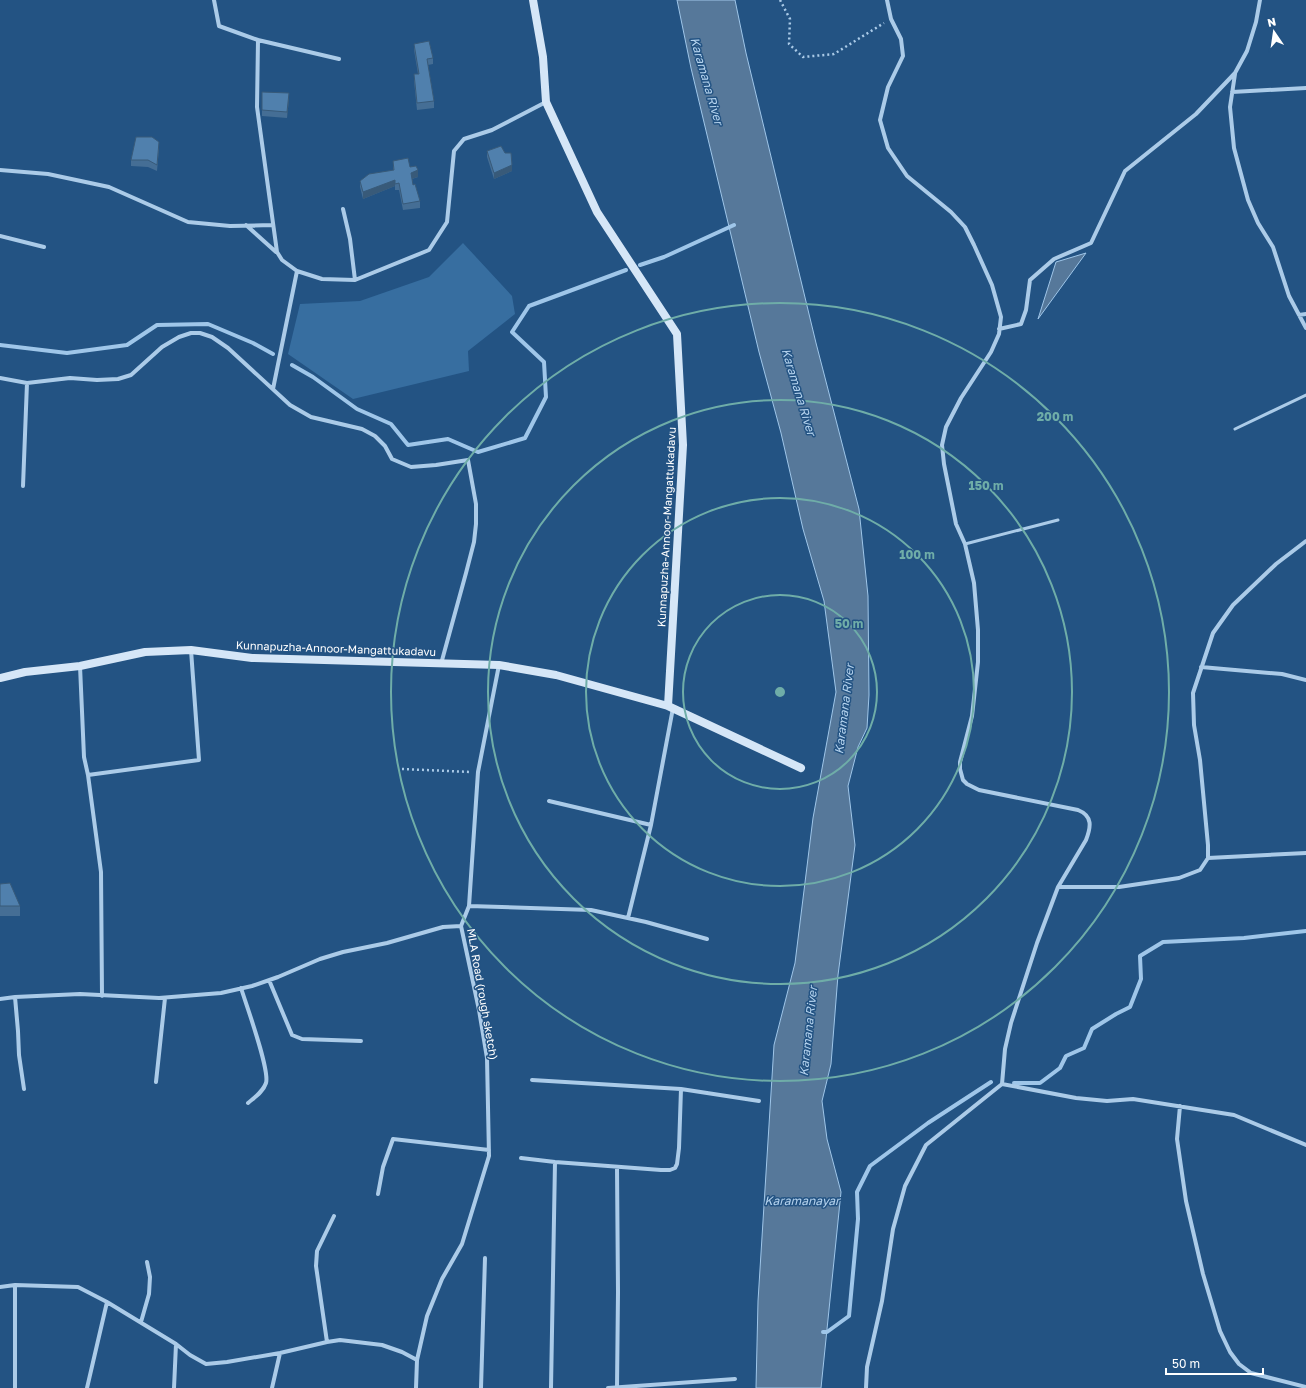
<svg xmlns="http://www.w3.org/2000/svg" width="1306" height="1388" font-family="'Golos Text',sans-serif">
<rect width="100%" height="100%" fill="#235383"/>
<path fill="#376ea0" d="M463 243 512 296 515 314 468 351 469 371 353 399 288 354 300 304 360 301 429 277Z"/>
<path fill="#56789a" stroke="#9fc6e9" d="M677 0H735L746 53 816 343 859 509 868 596 869 695 867 728 858 747 848 786 855 845 838 975 831 1064 822 1101 827 1139 841 1192 821 1388H756L758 1301 774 1045 795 963 813 818 836 692 824 601 803 529 781 433 759 352 691 68Z
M1086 253 1038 319 1056 262Z"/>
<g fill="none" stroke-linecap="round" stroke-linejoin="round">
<path stroke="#9fc6e9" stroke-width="4" d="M640 265 664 257 734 225
M0 345 67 353 127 345 157 325 208 324 253 343 273 354
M292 365 313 377 357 409 391 424 408 445 448 439 478 452 525 438 546 397 544 362 512 332 529 306 626 270
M1014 1083H1040L1060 1068 1066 1056 1084 1048 1092 1029 1116 1014 1130 1007 1141 979 1140 956 1163 942 1244 938 1306 931
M823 1332H827L849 1316 858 1219 857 1192 870 1166 928 1123 991 1082"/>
<path stroke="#abcbe8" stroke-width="2.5" stroke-dasharray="2 3" stroke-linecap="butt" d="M780 0 790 19 789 44 803 57 834 54 884 23
M402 769 471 772"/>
<path stroke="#abcbe8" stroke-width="3" d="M1235 429 1306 395
M965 544 1058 520"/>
<path stroke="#abcbe8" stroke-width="4" d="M214 0 219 26 258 40 257 107 277 252 282 260 297 271
M258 40 339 59
M1235 74 1230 107 1234 148 1248 200 1258 223 1273 247 1289 296 1306 328
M1232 92 1306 88
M0 170 48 174 109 187 188 222 230 226 272 225
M343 209 350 239 355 280
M246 225 276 252
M0 236 44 247
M1299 315 1306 314
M999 329 1021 324 1026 310 1030 280 1054 259 1091 243 1125 171 1196 114 1235 73 1247 51 1256 22 1260 0
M0 378 27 383 70 378 97 380 118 379 131 375 162 347 179 337 191 333H200L212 337 228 348 290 405 311 417 362 429 375 436 385 446 392 459 411 467 436 465 468 460 476 504V524L474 542 466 573 441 664
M273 389 297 271 322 279 355 280 429 250 447 222 454 151 464 139 492 130 546 102
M23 486 27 383
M80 666 84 757 88 775
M1201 667 1282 674 1306 680
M549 801 651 825 673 708
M1208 858 1306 853
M1058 887H1119L1179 878 1200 870 1208 858V845L1200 760 1194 725 1193 693 1213 633 1233 605 1276 564 1306 541
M469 906 591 910 646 922 707 939
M628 918 651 825
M269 980 292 1035 302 1039 361 1041
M241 988C246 1004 270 1070 266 1083 263 1092 255 1097 248 1103
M102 996 101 872 88 775 199 760 191 650
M15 997 18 1031 19 1055 24 1089
M0 999 15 997 80 994 159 998 221 993 252 986 278 977 320 959 343 952 387 943 443 927 461 926
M532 1080 681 1089 759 1101
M156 1082 165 998
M1002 1084 1076 1098 1107 1101 1133 1099 1234 1115 1306 1145
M1180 1106 1177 1139 1186 1201 1203 1274 1220 1331 1230 1352 1239 1364 1251 1373 1306 1387
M521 1158 555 1162 661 1170H670L675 1168 677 1164 679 1148 681 1089
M378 1194 383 1167 393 1139 489 1150
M15 1285V1388
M0 1287 15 1285 78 1287 107 1302 176 1344 190 1355 206 1364 227 1362 280 1353 327 1342 340 1340 382 1345 402 1352 417 1360
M141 1322 149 1294 150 1277 147 1262
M327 1342 316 1266 317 1251 334 1216
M617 1387 618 1292 617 1167
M87 1388 107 1302
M174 1388 176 1344
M272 1388 280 1353
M416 1388 417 1360 427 1316 442 1279 462 1244 489 1156 487 1058 479 1010 461 926 469 906 478 772 499 665
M481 1388 485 1258
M551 1388 555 1162
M608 1388 735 1379
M866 1388 867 1367 882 1301 893 1229 905 1186 926 1145 1002 1084 1005 1049 1011 1023 1037 943 1058 887 1086 840C1091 827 1093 816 1078 810L979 790 967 784 963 780 960 769V762L972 716 978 662V630L974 583 965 544 956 524 944 464 942 445 946 427 961 398 991 352 999 334 1001 317 992 285 974 245 965 227 951 212 907 176 888 148 880 120 888 87 903 56 901 39 891 19 887 0"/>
<path stroke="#d5e6f7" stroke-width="8" d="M533 0 543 57 546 102 597 212 677 334 683 445 668 706
M0 678 25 672 80 666 145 652 191 650 252 658 499 665 556 675 668 706 801 768"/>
</g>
<path fill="#456e95" d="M414 44 433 58V64L428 65 434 101V108L417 110 414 81V74H418L414 50Z
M262 92 289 99 287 118 262 116Z
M159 148 157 171 148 167 131 166V160Z
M487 151 512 171 494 179 487 157Z
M393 161 410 167 418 177 412 179 413 185 420 201V208L403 210 399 190H395V186L363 199 360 187V181L393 170Z
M0 884 20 906V916H0Z"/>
<path fill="#385a79" d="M289 93V99L287 118V112Z
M512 165V171L494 179V173Z
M418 170V177L411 179V173Z
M395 180V186L363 199V192Z"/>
<path fill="#5080ad" stroke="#385a79" d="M429 41 433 58 427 59 434 101 417 103 414 74H419L414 44Z
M262 92 289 93 287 112 262 110Z
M136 137H152L159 142 157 165 148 160H131Z
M501 146 505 153H511L512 165 494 173 487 151Z
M408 158 410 167 416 166 418 170 411 173 413 185 415 184 420 201 403 204 399 183 395 184V180L363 192 360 181 369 174 394 170 393 161Z
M10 883 20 906H0V884Z"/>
<g fill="none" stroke="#6fada8" stroke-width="2">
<circle cx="780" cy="692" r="97"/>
<circle cx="780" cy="692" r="194"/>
<circle cx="780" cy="692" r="292"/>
<circle cx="780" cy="692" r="389"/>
</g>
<g text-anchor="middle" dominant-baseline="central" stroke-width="3" stroke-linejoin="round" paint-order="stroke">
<g font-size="11" fill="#fff" stroke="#235383">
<text transform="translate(666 527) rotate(-87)">Kunnapuzha-Annoor-Mangattukadavu</text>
<text transform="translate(336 648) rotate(2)">Kunnapuzha-Annoor-Mangattukadavu</text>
<text transform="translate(483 994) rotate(80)">MLA Road (rough sketch)</text>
</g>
<g font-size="12" font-style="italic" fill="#b6d4ef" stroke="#235383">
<text transform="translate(707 81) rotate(74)">Karamana River</text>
<text transform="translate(799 392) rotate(73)">Karamana River</text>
<text transform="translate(844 709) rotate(-83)">Karamana River</text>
<text transform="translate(808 1031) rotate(-84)">Karamana River</text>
<text x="802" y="1200">Karamanayar</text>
</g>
</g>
<circle cx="780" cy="692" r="6" fill="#6fada8" stroke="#235383" stroke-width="2"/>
<g font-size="12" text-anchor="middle" font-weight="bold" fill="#6fada8" stroke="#235383" stroke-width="3" stroke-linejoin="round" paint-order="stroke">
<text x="1055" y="421">200 m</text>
<text x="986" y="490">150 m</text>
<text x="917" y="559">100 m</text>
<text x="849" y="628">50 m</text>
</g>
<g transform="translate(1274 32) rotate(347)" stroke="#235383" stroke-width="3" paint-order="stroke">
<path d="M0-3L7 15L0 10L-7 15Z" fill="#ffffff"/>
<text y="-6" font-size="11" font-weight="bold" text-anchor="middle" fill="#ffffff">N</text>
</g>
<path d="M1166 1368v6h97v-6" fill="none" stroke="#ffffff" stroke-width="2"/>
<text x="1172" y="1368" font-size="12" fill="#ffffff" stroke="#235383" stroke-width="3" paint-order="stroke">50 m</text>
</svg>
